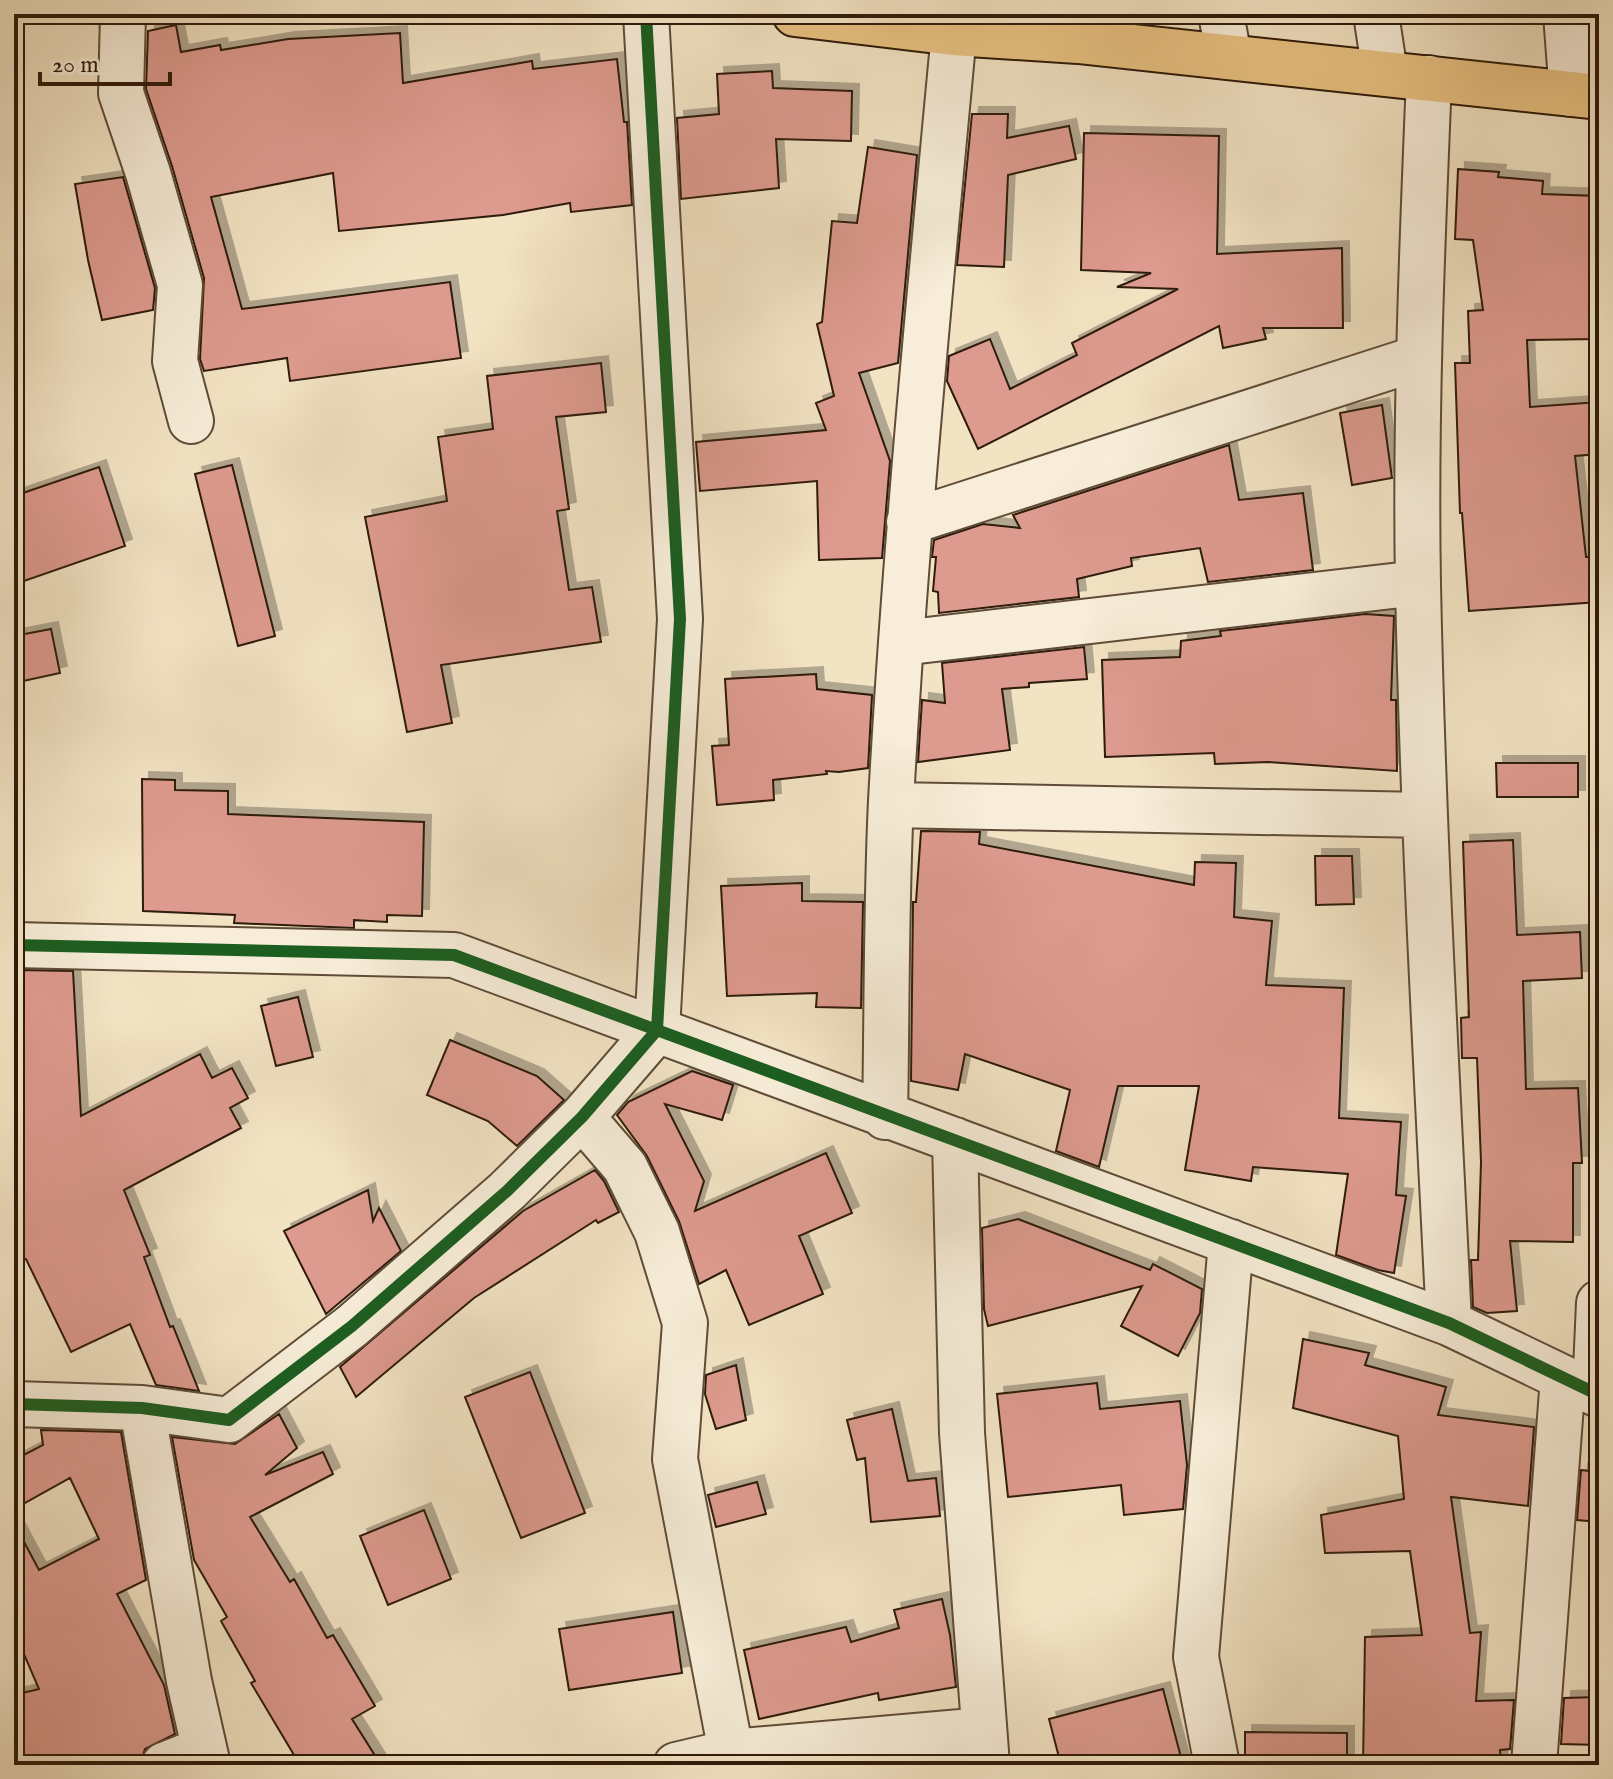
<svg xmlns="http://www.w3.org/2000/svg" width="1613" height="1779" font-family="'IM FELL English',serif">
<defs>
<filter id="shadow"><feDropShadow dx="7" dy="-7" stdDeviation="0" flood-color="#0004"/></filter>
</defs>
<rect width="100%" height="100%" fill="#f2e3c3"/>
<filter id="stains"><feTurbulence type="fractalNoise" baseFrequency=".0025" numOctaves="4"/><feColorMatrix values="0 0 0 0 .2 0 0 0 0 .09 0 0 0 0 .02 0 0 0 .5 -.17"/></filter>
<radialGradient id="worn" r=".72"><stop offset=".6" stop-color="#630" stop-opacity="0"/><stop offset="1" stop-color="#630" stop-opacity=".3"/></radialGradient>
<path fill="#dd9a8e" stroke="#2e1a09" stroke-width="2" filter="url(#shadow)" d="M176 25 181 52 220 45 221 50 288 39 400 33 403 83 532 61 533 69 617 59 624 122H627L632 205 571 212 570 203 503 215 339 231 333 173 211 197 242 309 450 282 461 358 290 381 287 358 204 371 200 359 204 278 172 166 146 89 148 31Z
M772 71 773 88 852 91 851 141 776 139 779 188 681 199 677 118 719 114 717 74Z
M972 114H1008L1007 138 1069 126 1076 159 1008 175 1004 267 957 265Z
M1084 133 1219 136 1217 254 1342 248 1343 328H1263L1266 339 1223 348 1219 326 978 449 947 381 949 356 990 339 1010 389 1077 355 1072 343 1178 289 1117 287 1151 273 1081 270Z
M868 147 917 155 898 363 859 373 890 461 882 558 819 560 817 481 700 491 696 442 826 430 816 403 834 396 817 324 822 322 832 221 857 223Z
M1458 169 1499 172 1498 177 1543 181 1542 194 1599 196V339L1527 340 1530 407 1599 402V454L1575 456 1586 557 1599 556V602L1469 611 1462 513H1460L1455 363H1470L1468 311 1483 310 1473 240 1455 239Z
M123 177 155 288 153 310 102 320 88 260 75 184Z
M601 363 606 412 556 417 569 509 557 511 569 590 592 587 601 642 441 665 452 723 407 732 365 517 447 501 438 437 493 429 487 376Z
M1382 405 1392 478 1352 485 1340 413Z
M1229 445 1239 500 1303 493 1313 570 1208 582 1200 548 1131 558 1132 566 1077 579 1079 597 939 613 938 592 933 591 936 557H932L934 540 983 524 1020 528 1013 515Z
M232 465 275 636 238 646 195 474Z
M99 467 125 546 24 581 14 552V496Z
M1365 614 1394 616 1391 700H1396L1397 771 1268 762 1215 764 1214 753 1105 757 1102 660 1180 657 1181 641 1221 636 1220 631Z
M51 629 60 673 14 683V636Z
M1084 647 1087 679 1029 683V687L1002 689 1010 750 918 762 922 700 945 703 942 663Z
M816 674 817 689 872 695 868 768 839 772 826 771 827 774 773 780 774 800 717 805 712 746 729 745 725 679Z
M1496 763H1578V797H1497Z
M142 779 175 780V790L228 791V814L424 822 422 916 387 915V922L354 920V928L234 923 235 915 143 911Z
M921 831 980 832 979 844 1194 885 1195 862 1236 863 1234 917 1272 921 1266 985 1344 988 1339 1118 1401 1122 1396 1195 1406 1196 1394 1273 1378 1270 1336 1255 1348 1174 1253 1167 1251 1181 1185 1170 1199 1086H1118L1099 1167 1056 1151 1070 1090 965 1054 958 1090 911 1081 913 902H916Z
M1513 840 1517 935 1580 932 1582 978 1523 981 1526 1089 1578 1088 1582 1163H1573V1242L1510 1241 1517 1311 1487 1313 1473 1307 1471 1260H1478L1481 1162 1477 1058H1462L1461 1018 1469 1017 1463 842Z
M1315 856H1352L1354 904 1316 905Z
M802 883V901L863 902 861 1008 816 1007 817 993 727 996 721 886Z
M19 970 73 971 81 1116 200 1054 212 1078 232 1068 248 1098 230 1108 241 1128 124 1190 150 1255 144 1257 170 1327 173 1326 199 1391 156 1385 130 1324 71 1352 26 1259 14 1261V973H19Z
M298 997 313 1057 276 1066 261 1006Z
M450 1040 537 1076 564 1100 517 1146 488 1121 427 1095Z
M692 1071 733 1085 722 1120 665 1104 704 1181 695 1211 826 1153 852 1213 799 1236 823 1294 749 1325 726 1270 699 1284 679 1221 647 1156 617 1115 628 1102Z
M595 1170 604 1181 619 1212 598 1223 596 1220 474 1298 356 1397 340 1367 523 1211Z
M368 1190 373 1221 379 1208 401 1251 326 1314 284 1231Z
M1018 1219 1150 1270 1153 1264 1202 1289 1200 1313 1178 1356 1121 1326 1142 1286 988 1326 984 1309 982 1228Z
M1303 1339 1369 1353 1365 1365 1446 1387 1438 1415 1534 1427 1528 1506 1451 1497 1470 1633 1481 1632 1476 1701 1514 1700 1510 1749 1500 1750 1501 1765H1363L1365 1637 1422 1635 1410 1551 1325 1553 1321 1515 1404 1499 1398 1436 1293 1408Z
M736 1365 746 1420 716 1429 705 1394 706 1375Z
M530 1372 585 1513 521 1538 465 1397Z
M1097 1383 1100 1409 1180 1401 1187 1465 1183 1509 1124 1515 1121 1485 1008 1497 997 1394Z
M892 1409 908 1481 936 1478 940 1516 871 1522 865 1458 857 1460 847 1420Z
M279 1414 297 1448 265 1475 323 1452 333 1474 250 1517 290 1582 294 1579 327 1638 333 1635 375 1706 352 1719 381 1765H300L251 1683 255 1681 221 1621 227 1617 194 1560 172 1437 235 1444Z
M41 1430 121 1432 146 1580 117 1594 164 1685 175 1734 145 1749 140 1765H14V1695L39 1689 14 1631V1523L39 1570 99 1539 70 1478 14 1509V1460L43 1445Z
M1581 1470 1599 1472V1522L1577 1520Z
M757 1482 766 1514 716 1527 708 1495Z
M424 1510 451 1579 388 1605 360 1536Z
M942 1599 950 1635 956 1687 879 1700 878 1693 759 1719 744 1650 846 1627 851 1642 899 1628 894 1610Z
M673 1612 682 1673 569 1690 559 1629Z
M1163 1689 1183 1765H1061L1049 1719Z
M1599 1697V1745L1561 1744 1564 1698Z
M1245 1732 1347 1733V1765H1245Z"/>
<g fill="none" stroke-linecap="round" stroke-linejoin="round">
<g stroke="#5f4c38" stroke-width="48">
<path id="minor" d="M123 14 121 93 148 173 180 285 175 361 191 421
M1221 14 1229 57
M1376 14 1385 73
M1566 14 1572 94
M1429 78C1422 247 1415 416 1418 585 1423 831 1437 1077 1449 1323
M909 522 1418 358
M901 643 1418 583
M891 805 1425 815
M14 945 454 955 1449 1323 1599 1395
M582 1117 625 1167 657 1232 685 1323 675 1459 731 1752 676 1765
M885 1117C887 1012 886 906 891 801 905 545 930 289 954 33
M955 1140 962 1433 987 1765
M1595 1393 1599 1303
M14 1404 142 1408 229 1420 352 1326 507 1191 582 1117 657 1030 680 619 646 14
M142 1408 189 1681 208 1765
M164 1765 204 1749
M733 1765 731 1752 984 1730
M1217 1765 1196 1657 1231 1242
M1534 1765 1563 1378"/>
</g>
<g stroke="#2e1a09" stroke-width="48">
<path id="major" d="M795 14 954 33 1078 41 1599 97"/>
</g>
<use href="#minor" stroke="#f7edd8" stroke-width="44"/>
<use href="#major" stroke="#e9c282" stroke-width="44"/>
<g stroke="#f7edd8" stroke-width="17">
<path id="cycleway" d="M14 945 454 955 1449 1323 1599 1395
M14 1404 142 1408 229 1420 352 1326 507 1191 582 1117 657 1030 680 619 646 14"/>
</g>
<use href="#cycleway" stroke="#1b5e20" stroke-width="12"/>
</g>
<rect width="1613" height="1779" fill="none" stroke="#f2e3c3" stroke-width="48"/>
<rect x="16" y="16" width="1581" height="1747" fill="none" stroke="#2e1a09" stroke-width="4"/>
<rect x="24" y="24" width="1565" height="1731" fill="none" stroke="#2e1a09" stroke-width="2"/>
<path d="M40 72v12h130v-12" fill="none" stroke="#2e1a09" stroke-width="4"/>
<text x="52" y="72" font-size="24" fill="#2e1a09" stroke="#f7edd8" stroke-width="6" paint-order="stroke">20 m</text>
<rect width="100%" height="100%" filter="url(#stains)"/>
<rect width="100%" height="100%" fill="url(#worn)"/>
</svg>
